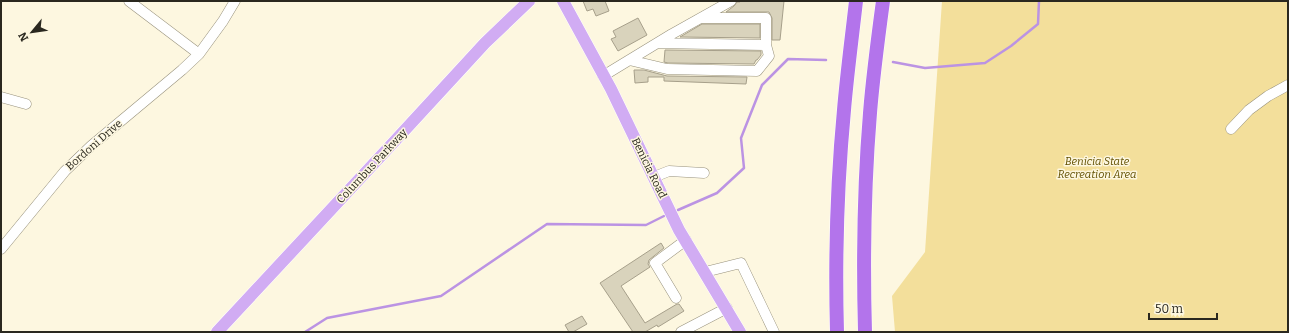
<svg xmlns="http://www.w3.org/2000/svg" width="1289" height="333" font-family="Bitter,serif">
<rect width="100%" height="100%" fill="#fdf7e0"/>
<path fill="#f3df9b" d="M942 1H1288V332H895L892 296 925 252Z"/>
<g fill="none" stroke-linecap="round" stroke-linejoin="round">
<path stroke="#bb93e3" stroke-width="2.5" d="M893 62 925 68 985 63 1011 46 1038 24 1039 1
M678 210 717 193 744 168 741 138 762 85 788 59 826 60
M305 332 327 318 441 296 547 224 646 225 664 216"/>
</g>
<path fill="#d9d3bc" stroke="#a7a08b" d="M583 1H605L609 11 596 16 593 9 587 11Z
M740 1H784L780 40H772V18L769 12H726L734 6 737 2H740Z
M638 18 647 35 618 51 611 39 616 37 613 31Z
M702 24H760V38L680 37Z
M665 50 761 51V55L757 60H756L754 64 668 63 664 62Z
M634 70H644L667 76 747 77 746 84 664 81V77H648V82L635 83Z
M661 243 664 248 649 260 648 264 650 267 621 286 645 323 677 304H679L684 311 658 327 657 325 645 332H633L600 283Z
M582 316 587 324 573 332H569L565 325Z"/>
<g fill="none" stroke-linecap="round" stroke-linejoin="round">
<g stroke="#98927d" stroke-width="11">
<path id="minor" d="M129 1 199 54
M658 43 766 45
M629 60 667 69 757 71 769 56 766 45V18H702
M603 76 672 34 731 1
M1 97 26 104
M1231 129 1249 110 1268 96 1288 85
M654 177 669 171 704 173
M1 249 65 171 91 146 182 70 199 54 223 21 235 1
M705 272 741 263 774 332
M676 298 655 263 686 240
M681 332 727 308"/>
</g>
<g stroke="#fff" stroke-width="13">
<path id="major" d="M563 1 611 89 679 230 740 332
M217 332 392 144 485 43 529 1"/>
</g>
<g stroke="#fff" stroke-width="15">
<path id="highway" d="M837 332C835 258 837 184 844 110 847 74 852 37 856 1
M865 332C863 259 864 186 870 113 873 75 878 38 883 1"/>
</g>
<use href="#minor" stroke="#fff" stroke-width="10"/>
<use href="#major" stroke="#d1acf3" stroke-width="12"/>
<use href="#highway" stroke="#b374eb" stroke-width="14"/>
</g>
<g text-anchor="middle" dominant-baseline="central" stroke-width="3" stroke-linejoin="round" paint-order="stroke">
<g font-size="11" fill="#2a281f" stroke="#fdf7e0">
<text transform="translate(94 145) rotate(-41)">Bordoni Drive</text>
<text transform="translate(372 166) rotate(-47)">Columbus Parkway</text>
<text transform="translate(649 168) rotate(64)">Benicia Road</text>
</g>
<g font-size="11" font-style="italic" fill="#625000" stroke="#fdf7e0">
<text x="1097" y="161">Benicia State<tspan x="1097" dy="13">Recreation Area</tspan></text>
</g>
</g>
<rect width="1289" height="333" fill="none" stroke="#2a281f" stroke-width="4"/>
<g transform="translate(32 32) rotate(241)" stroke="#fdf7e0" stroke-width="3" paint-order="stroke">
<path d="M0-3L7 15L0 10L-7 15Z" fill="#2a281f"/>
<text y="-6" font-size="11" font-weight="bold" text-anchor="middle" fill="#2a281f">N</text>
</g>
<path d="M1149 313v6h68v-6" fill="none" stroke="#2a281f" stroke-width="2"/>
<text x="1155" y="313" font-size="12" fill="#2a281f" stroke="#fdf7e0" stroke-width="3" paint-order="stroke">50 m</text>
</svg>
